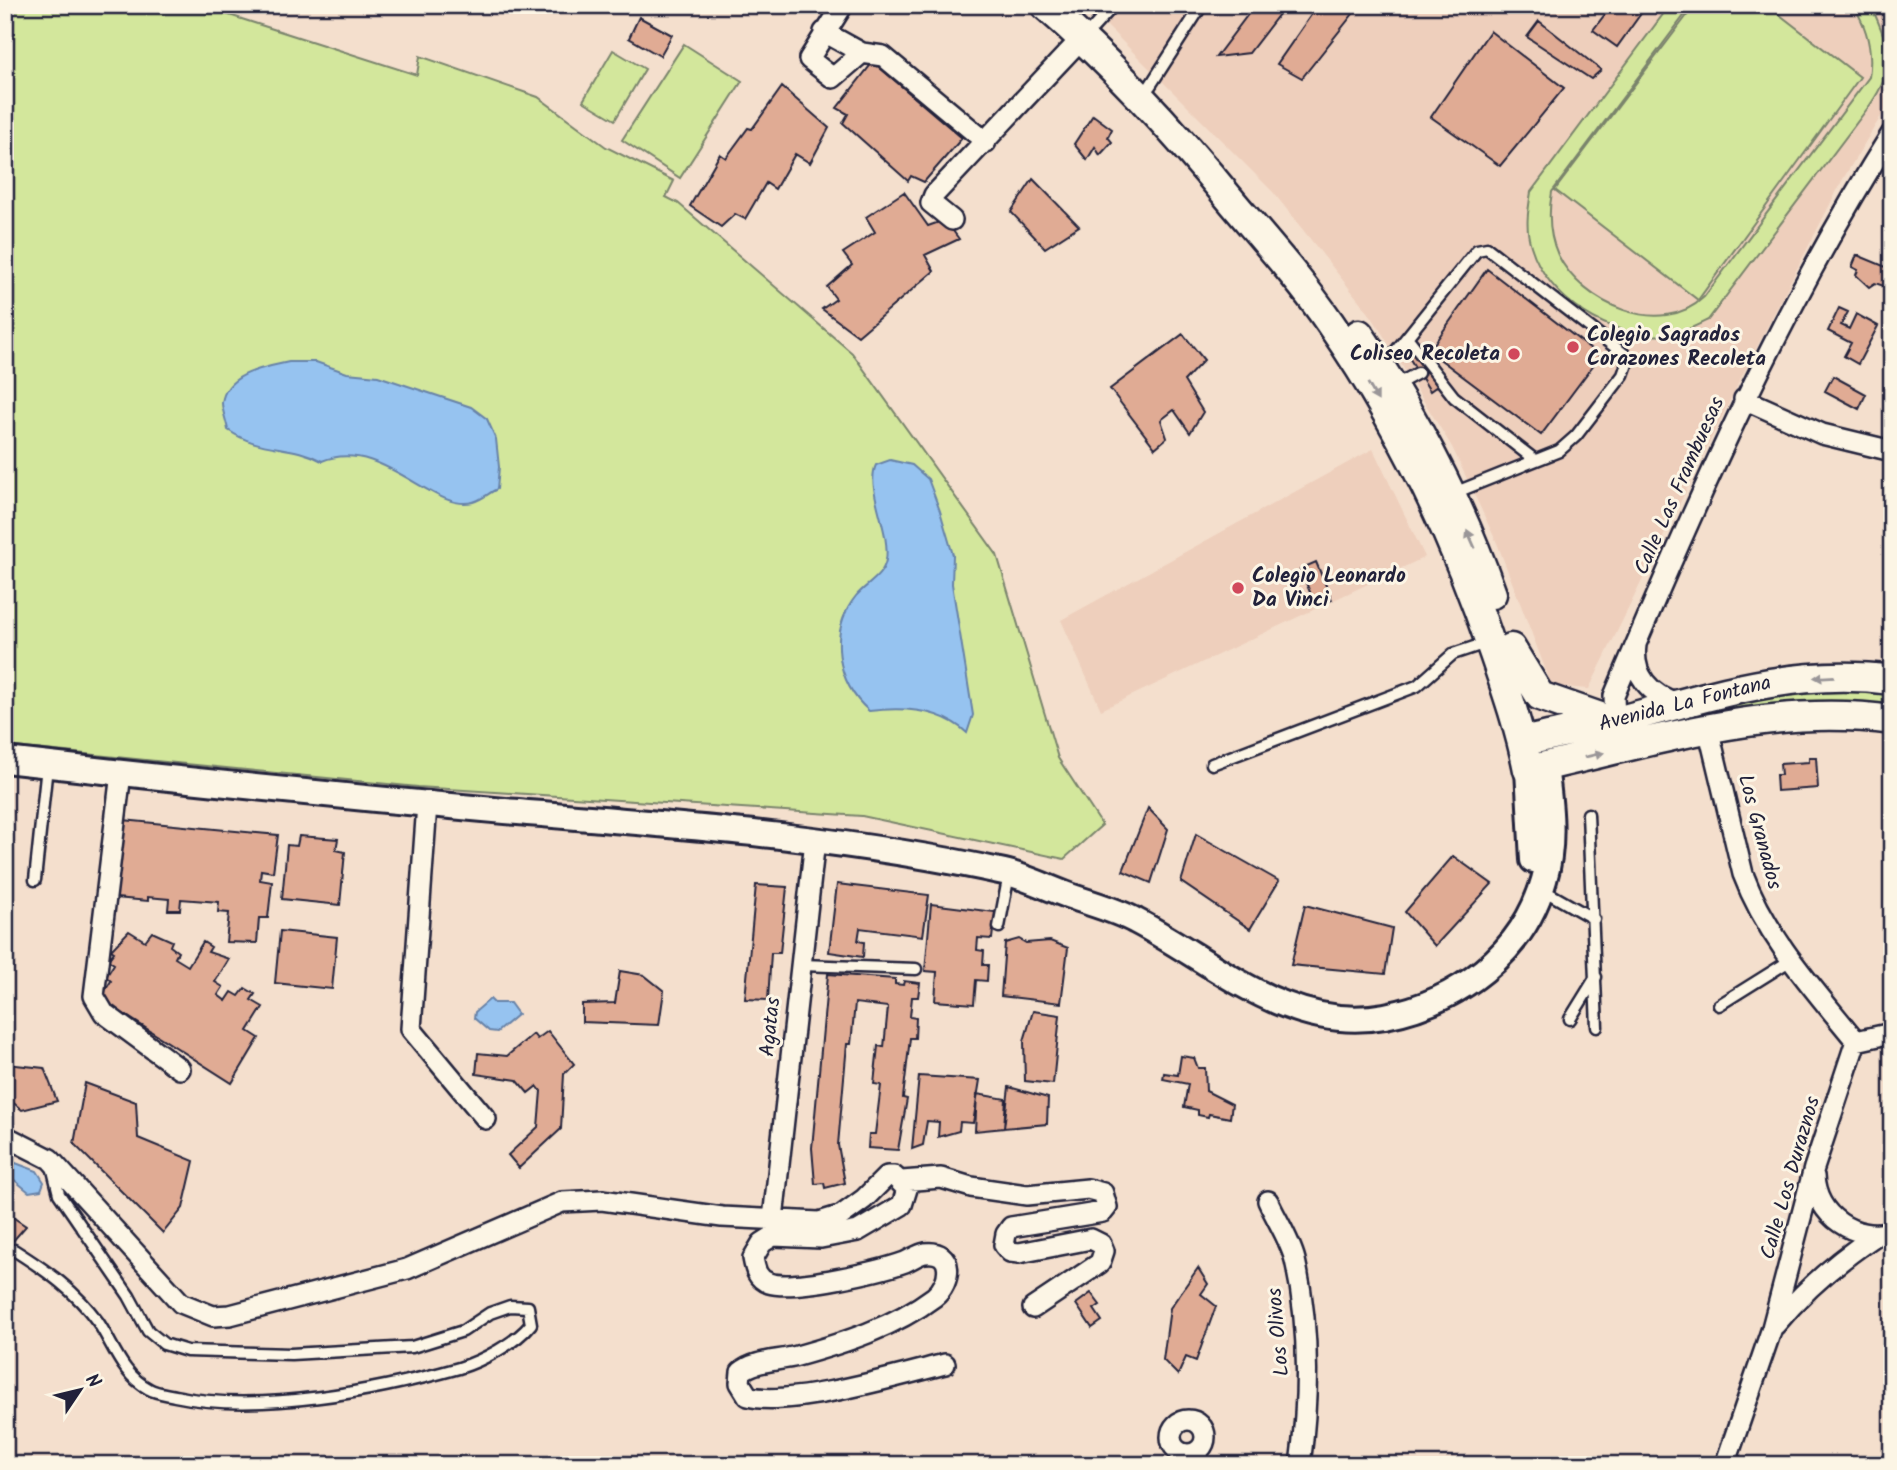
<svg xmlns="http://www.w3.org/2000/svg" width="1897" height="1470" font-family="Kalam,sans-serif">
<rect width="100%" height="100%" fill="#f4dfcd"/>
<filter id="ink" filterUnits="userSpaceOnUse"><feTurbulence type="fractalNoise" baseFrequency=".0143" numOctaves="2"/><feDisplacementMap in="SourceGraphic" scale="14" xChannelSelector="R" yChannelSelector="G"/><feConvolveMatrix kernelMatrix="1 2 1 2 8 2 1 2 1" color-interpolation-filters="sRGB"/></filter>
<g filter="url(#ink)">
<path fill="#eecfbc" d="M1086 5H1892V98L1843 179 1741 378 1589 689 1552 686 1497 543 1452 447 1372 317 1273 192Z
M1373 449 1425 557 1101 710 1061 620Z"/>
<path fill="#d3e79c" stroke="#7a846c" stroke-width="2" d="M5 5H198L417 75 420 56 538 97 606 147 674 181 666 197 678 203 852 353 997 555 1058 758 1102 825 1064 859 862 816 418 787 5 746Z
M1670 5H1692L1552 192C1548 214 1549 235 1558 255 1582 304 1661 339 1704 297L1869 77C1873 52 1867 27 1853 5L1872 8C1890 47 1896 69 1870 105L1708 320C1695 326 1681 334 1667 335 1612 340 1547 300 1531 246 1525 228 1528 210 1531 192Z
M1695 5H1767L1860 77 1698 300 1555 190Z
M684 44 742 81 680 178 622 140Z
M613 50 645 69 615 120 583 101Z
M1801 688 1892 690V709L1574 754 1568 740Z"/>
<path fill="#96c3f0" stroke="#6883a8" stroke-width="2" d="M289 362H316L347 373 378 376 471 407 487 419 496 439 499 467 497 489C489 493 481 500 473 502 433 513 382 437 322 461 289 443 261 453 228 430 227 423 222 410 222 403 225 373 266 367 289 362Z
M890 460 912 465 928 479 940 511 953 555 952 584 973 715 967 733C942 709 902 707 869 711 836 682 828 631 856 596 866 584 883 577 886 560 891 531 865 488 876 465Z
M490 999 494 1003H510L518 1014 497 1032 489 1031 474 1018 475 1012Z
M13 1162 37 1171 44 1182 41 1190 29 1192 7 1174 6 1169Z"/>
<path fill="#e0ab94" stroke="#22223b" stroke-width="2" d="M1255 5H1286L1249 53 1216 57Z
M1318 5H1360L1302 78 1277 64Z
M1612 5H1647L1617 47 1593 30Z
M639 17 672 35 660 56 629 38Z
M1539 21 1601 70 1591 79 1527 37Z
M1490 31 1564 88 1500 166 1431 117Z
M873 62 962 138 924 182 911 176 908 181 843 123 848 114 837 108Z
M782 87 829 128 810 163 795 154 775 189 766 183 745 219 735 214 721 227 690 206 720 154 726 158 748 128 752 129Z
M1093 115 1112 129 1108 137 1112 142 1100 155 1095 147 1087 160 1074 144Z
M1033 179 1079 226 1045 248 1011 212Z
M904 192 928 226 945 220 959 239 925 255 934 271 858 336 822 309 836 299 827 287 852 265 843 253 875 232 866 217Z
M1857 255 1891 269 1884 286 1875 283 1869 287 1856 275 1858 270 1852 267Z
M1487 269 1600 356 1541 435 1429 351Z
M1839 308 1848 312 1841 325 1849 329 1856 314 1878 326 1858 364 1844 356 1851 343 1828 331Z
M1183 334 1204 360 1184 381 1203 412 1190 433 1174 410 1161 420 1167 438 1155 448 1110 389Z
M1415 351 1437 386 1430 391 1408 356Z
M1833 376 1866 394 1859 409 1825 391Z
M1316 562 1332 600 1316 606 1300 569Z
M1809 757H1816L1818 788 1777 791 1776 775H1781L1780 764 1809 762Z
M1148 808 1168 829 1151 883 1123 871Z
M123 820 278 835 273 872 261 870 260 880 272 882 268 918H259L257 943 226 942 229 913 218 912 219 902 181 899 180 910H168L169 899 148 897V901L116 898Z
M1196 834 1279 881 1250 929 1181 882Z
M299 836 338 839 336 850 345 852 340 905 282 899 287 845 297 846Z
M1453 856 1492 884 1435 946 1405 912Z
M837 884 929 895 923 936 860 928 858 941 864 942 863 957 829 952Z
M756 885 787 887 780 953H771L768 1000 745 999Z
M931 904 995 912 992 939 978 938 977 950 984 951 983 965H988L987 981 976 980 974 1004 935 1001 937 972 925 971Z
M1305 905 1392 928 1385 974 1291 965Z
M129 931 145 941 152 932 172 941 170 946 178 952 175 958 188 966 203 942 211 947 208 952 229 959 215 982 223 987 218 995 226 1001 232 992 239 996 245 988 255 994 251 1000 263 1007 248 1031 259 1038 232 1083 100 999 111 981 106 977 114 964 108 960 114 952 111 950Z
M280 931 337 937 332 989 275 983Z
M1019 939 1026 943 1050 941 1068 948 1061 1003 1001 996 1005 943Z
M620 971 644 975 664 991 659 1025 582 1022V1004L615 1003Z
M828 974 895 979V984L903 985 904 981 920 983 918 997H912L910 1017 916 1018 915 1038H910L903 1098 907 1099 898 1150 868 1148 869 1134H875L881 1085 874 1084 878 1046 884 1047 888 1007 855 1003 851 1044H847L838 1145 845 1183 825 1188 824 1183 815 1184 812 1148Z
M1033 1011 1060 1015 1053 1084 1025 1081 1024 1041Z
M548 1031 574 1064 564 1074 561 1129 519 1168 508 1155 538 1127 541 1091 537 1086 528 1093 517 1080 476 1074 478 1053 507 1056 533 1034 537 1039Z
M1181 1056 1194 1058 1198 1068H1205L1206 1091 1232 1104 1230 1118 1209 1114 1208 1117 1198 1115V1110L1184 1107 1188 1084 1163 1079 1164 1073 1178 1075Z
M6 1064 44 1068 57 1101 22 1110 5 1096Z
M919 1076 980 1080 973 1123 960 1122 959 1131 938 1137 939 1122 927 1121 923 1145 912 1149Z
M85 1083 136 1102 138 1138 194 1161 183 1208 163 1233 74 1144Z
M1009 1087 1048 1098 1047 1124 1004 1128Z
M977 1094 1006 1099 1004 1128 975 1131Z
M5 1212 26 1226 5 1250Z
M1198 1268 1208 1284 1201 1294 1216 1306 1196 1361 1186 1357 1178 1375 1163 1360 1170 1308Z
M1091 1293 1100 1305 1094 1309 1102 1321 1092 1328 1076 1304Z"/>
<g fill="none" stroke-linecap="round" stroke-linejoin="round">
<g stroke="#22223b" stroke-width="15">
<path id="service" d="M1093 28 1114 5
M1150 86 1202 5
M1408 338 1454 397 1535 460
M1383 367 1477 250 1487 248 1624 354 1627 364 1623 375 1576 436 1559 451 1454 493
M1396 385 1418 373
M1212 764 1417 686 1453 654 1486 643
M1588 814 1597 1027
M35 880 47 766
M1543 890 1594 919
M999 927 1009 874
M801 965 916 969
M1719 1005 1791 960
M1570 1019 1596 977
M14 1250C47 1271 75 1290 98 1322 114 1346 122 1375 149 1389 156 1393 166 1394 175 1396 258 1414 377 1391 459 1368 482 1361 516 1343 531 1324L528 1307 510 1306 490 1313 463 1331 412 1347 291 1354 187 1351 164 1344 148 1331 129 1296 59 1194 52 1166"/>
</g>
<g stroke="#22223b" stroke-width="24">
<path id="minor" d="M843 5 809 59 833 78 862 53
M824 32 862 53 883 56 986 142
M952 220 931 203 934 195 1081 39
M1744 399 1822 434 1892 451
M1636 645C1632 675 1650 695 1678 703
M1615 721 1614 696C1695 503 1780 310 1892 133
M1708 728 1743 874C1767 938 1814 989 1856 1041
M121 773 94 996 104 1013 180 1069
M427 804 411 1029 486 1119
M1856 1041 1892 1033
M5 1136 50 1159 181 1303 213 1316 230 1315 407 1269 562 1202 602 1200 722 1217 819 1222 842 1215 864 1199 887 1176H894L907 1189 902 1205 858 1231 821 1238 773 1236 762 1243 753 1258C755 1269 757 1279 769 1283 794 1291 880 1271 905 1262 912 1259 919 1254 925 1253 955 1249 952 1283 934 1297 894 1327 844 1343 797 1356 779 1361 755 1360 741 1372L740 1383 748 1396C788 1408 901 1375 945 1364
M1814 1176C1816 1216 1855 1242 1892 1232
M902 1181 941 1178 971 1187 1027 1195 1088 1189 1103 1193 1107 1207 1103 1212 1011 1227 1006 1234 1004 1245 1010 1252 1019 1253 1091 1239 1101 1244 1104 1251 1100 1263 1033 1308
M1268 1201C1276 1219 1290 1240 1295 1260 1310 1327 1309 1397 1300 1465
M773 1219 815 840
M1775 1325C1805 1289 1836 1262 1875 1236
M1171 1437a17 17 0 1 1 34 0a17 17 0 1 1-34 0Z
M1725 1465 1772 1328 1814 1168 1856 1041"/>
</g>
<g stroke="#22223b" stroke-width="30">
<path id="tertiary" d="M5 760C172 779 338 796 505 811 672 825 840 836 1004 872 1026 877 1048 888 1070 896 1092 904 1116 910 1136 921 1215 962 1289 1034 1385 1016 1458 1002 1523 954 1544 880 1555 844 1550 803 1545 767
M1528 770 1533 860"/>
</g>
<g stroke="#22223b" stroke-width="33">
<path id="secondary" d="M1045 5C1114 65 1176 133 1234 204 1267 243 1301 281 1330 323 1400 424 1455 538 1494 654 1507 692 1520 730 1528 770 1648 744 1768 702 1892 720
M1359 334C1413 414 1460 502 1492 594
M1511 648 1540 696 1609 720
M1523 742C1554 734 1586 729 1617 721 1710 696 1793 667 1892 680"/>
</g>
<use href="#service" stroke="#fcf5e5" stroke-width="10"/>
<use href="#minor" stroke="#fcf5e5" stroke-width="19"/>
<use href="#tertiary" stroke="#fcf5e5" stroke-width="24"/>
<use href="#secondary" stroke="#fcf5e5" stroke-width="28"/>
</g>
<defs><path id="oneway-solid" d="M-6-.8H1V-3.2L6.5 0L1 3.2V.8H-6Z" transform="scale(1.75)"/></defs>
<g fill="#9a9698">
<use href="#oneway-solid" transform="translate(1373 392) rotate(60)"/>
<use href="#oneway-solid" transform="translate(1471 539) rotate(-114)"/>
<use href="#oneway-solid" transform="translate(1824 677) rotate(177)"/>
<use href="#oneway-solid" transform="translate(1594 755) rotate(-13)"/>
</g>
</g>
<g fill="#d1495b" stroke="#fcf5e5" stroke-width="2.5">
<circle cx="1573" cy="347" r="7"/>
<circle cx="1514" cy="354" r="7"/>
<circle cx="1238" cy="588" r="7"/>
</g>
<g text-anchor="middle" dominant-baseline="central" stroke-width="6" stroke-linejoin="round" paint-order="stroke">
<g font-size="21" font-weight="bold" fill="#22223b" stroke="#fcf5e5" text-anchor="start">
<text x="1587" y="335">Colegio Sagrados<tspan x="1587" dy="24">Corazones Recoleta</tspan></text>
<text x="1500" y="354" text-anchor="end">Coliseo Recoleta</text>
<text x="1252" y="576">Colegio Leonardo<tspan x="1252" dy="24">Da Vinci</tspan></text>
</g>
<g font-size="21" fill="#22223b" stroke="#fcf5e5">
<text transform="translate(1680 486) rotate(-66)">Calle Las Frambuesas</text>
<text transform="translate(1685 704) rotate(-14)">Avenida La Fontana</text>
<text transform="translate(1759 832) rotate(75)">Los Granados</text>
<text transform="translate(771 1027) rotate(-84)">Agatas</text>
<text transform="translate(1791 1178) rotate(-74)">Calle Los Duraznos</text>
<text transform="translate(1279 1332) rotate(-95)">Los Olivos</text>
</g>
</g>
<rect width="1897" height="1470" fill="none" stroke="#fcf5e5" stroke-width="28"/>
<rect x="14" y="14" width="1869" height="1442" fill="none" stroke="#22223b" stroke-width="2.5" filter="url(#ink)"/>
<g transform="translate(80 1390) rotate(55)" stroke="#fcf5e5" stroke-width="5" paint-order="stroke">
<path d="M0-5L12 26L0 18L-12 26Z" fill="#22223b"/>
<text y="-10" font-size="19" font-weight="bold" text-anchor="middle" fill="#22223b">N</text>
</g>
</svg>
